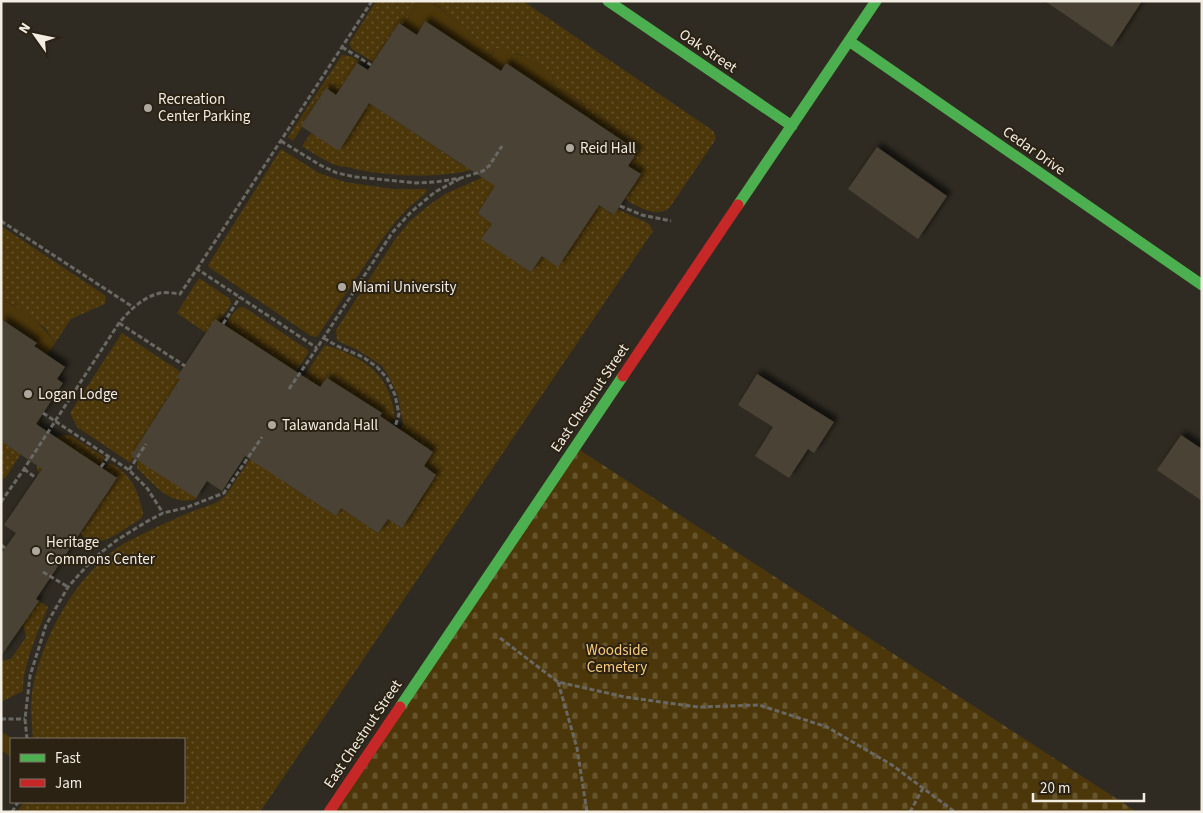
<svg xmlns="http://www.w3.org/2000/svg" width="1203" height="813" font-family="'Source Sans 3',sans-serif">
<defs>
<pattern id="grass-dots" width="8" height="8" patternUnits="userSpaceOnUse" patternTransform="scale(1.25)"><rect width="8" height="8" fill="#4c370a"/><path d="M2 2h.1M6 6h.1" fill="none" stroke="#66542d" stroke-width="1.8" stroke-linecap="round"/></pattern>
<pattern id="cemetery-stones" width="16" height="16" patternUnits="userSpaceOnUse" patternTransform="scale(1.25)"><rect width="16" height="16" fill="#4c370a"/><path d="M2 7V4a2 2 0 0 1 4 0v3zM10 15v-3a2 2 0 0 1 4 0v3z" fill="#66542d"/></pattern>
<filter id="shadow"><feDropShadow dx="4.5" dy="-4.5" stdDeviation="2.5" flood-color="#0009"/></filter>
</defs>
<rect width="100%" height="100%" fill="#2f2b22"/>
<path fill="url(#grass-dots)" d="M376 1H422L416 5 403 25 399 23 373 62 352 49 349 44Z
M429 1H523L712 130 714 132 716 138 714 142 670 207C658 219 637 207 625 199L641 174 628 166 638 151 583 115 585 110 584 104C580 100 575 97 570 94 560 88 554 90 553 76L522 55 513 54 510 51H493L489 56 482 52 481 42 471 34 467 28 446 14 440 7Z
M342 55 350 56 359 61 336 95 326 88 301 126 302 127 293 141 288 137Z
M369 103 464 166 476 169C437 179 386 177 347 167 343 167 339 166 336 165 324 161 313 153 302 146L311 133 339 150Z
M281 149 319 173 345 182 393 189H426L427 190 425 194 408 208 396 221 383 238 317 337 311 336 210 268 208 265Z
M488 175 499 180 478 213 492 224 482 239 531 272 542 256 599 205 613 215 618 209 636 218 646 222 650 225 653 231 260 812H17L24 802H184V739H33C32 724 30 708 32 693 41 638 76 574 123 544 131 539 140 536 147 532 162 524 177 518 193 511 206 506 216 505 226 495L264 438 284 482 336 516 341 508 378 533 388 519 402 528 436 475 424 466 433 452 400 430 403 424 398 396 389 377 382 366 358 350 342 343 337 340 336 330 396 238 410 221 429 205 445 194Z
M1 226 106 296 105 304 71 319 55 343 45 328 14 305 1 300Z
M199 278 230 299 231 304 219 322 206 333 177 313Z
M240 307H244L305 348 308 350V353L295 373 225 326 234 312Z
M122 333 181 372 180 379 141 440 143 442 131 462H129L77 427 70 413Z
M325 345C333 347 340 350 347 353 378 367 391 385 395 419H392L389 423 380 417 381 413 327 378 318 391 302 380Z
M38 420 40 421V424L6 477 1 480V441L11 448 17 440Z
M65 435 71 436 104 457V459L99 466 61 441 39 473 38 472 37 467 55 439 59 436Z
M149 445 196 498V499C170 507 154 484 137 468V463Z
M110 463C132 474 138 491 143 513L142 517 139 520C127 527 105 546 91 540 87 539 83 536 80 534L117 478 104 469Z
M39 601 48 607C38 632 23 664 23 691L1 702V661L11 659 26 637 23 623Z"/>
<path fill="url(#cemetery-stones)" d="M575 447 1137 812H329Z"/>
<path fill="#4c370a" d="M429 1 440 8 446 14 467 28 471 34 481 42 484 49 482 52 489 56 498 48 506 47 513 54 525 56 552 74 554 83 557 88 567 92 584 104 585 110 583 115 506 63 501 71 425 22 417 35 403 25 416 5 421 2Z
M1 300C25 309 40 322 55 343L47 355 35 346 37 342 1 319Z
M1 731 13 739H11V757L1 750Z"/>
<path fill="#4a4335" filter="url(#shadow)" d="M1045 1H1142L1112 47Z
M425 21 501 71 506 63 638 151 628 166 641 174 614 215 599 205 558 267 542 256 531 272 481 239 492 224 478 213 495 186 369 103 339 151 301 126 326 88 336 95 357 63 368 70 399 23 417 35Z
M877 147 947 196 918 239 848 189Z
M1 319 37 343 34 346 65 367 57 379 63 383 36 424 117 478 36 599 39 601 1 656V554L16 533 4 525 42 469 1 441Z
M215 319 320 387 327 378 382 413 380 416 433 452 424 466 436 475 402 528 388 519 378 533 341 508 336 516 245 456 222 491 207 481 196 498 131 456 180 379 177 377Z
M757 374 834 422 814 453 808 449 789 478 755 456 773 427 738 405Z
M1181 435 1202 449V501L1157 470Z"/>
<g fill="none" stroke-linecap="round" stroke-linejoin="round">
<path stroke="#6a6863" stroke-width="3" stroke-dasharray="5 2.5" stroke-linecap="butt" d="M342 47 371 65
M281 141 320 165 337 173 356 177 416 183 436 182 461 178 483 171 489 166 502 146
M620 206 642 215 671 221
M1 221 133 307
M197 269 372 1
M119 323 185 366
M223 324 240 297
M324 338 337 346 363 357 377 367 387 378 395 395 399 414 395 427
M289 389 317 348 392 233 411 212 435 192 461 178
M43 413 129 470 147 488 163 513
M101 467 109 456
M24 469 36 478
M129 470 146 444
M1 502 24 469 119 323C130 310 143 297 160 293 166 292 174 293 180 294L197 269 317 348
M1 545 5 548
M43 572 68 587
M500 638 558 682 625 697 698 707 759 705 827 727 892 765 955 812
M558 682 577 748 587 812
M1 719H25
M27 739 25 719 30 676 46 625 68 587 94 558 117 540 146 522 163 513 185 508 224 493 262 437
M12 812 18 802
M910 812 923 788"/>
<path stroke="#4caf50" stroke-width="11" d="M608 1 792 126
M849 41 1202 285
M738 205 876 1
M400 707 623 376"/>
<path stroke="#c62828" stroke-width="11" d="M623 376 738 205
M329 812 400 707"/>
</g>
<g fill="#aea89f" stroke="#2b2213" stroke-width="2">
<circle cx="148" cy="108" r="5"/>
<circle cx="570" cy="148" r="5"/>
<circle cx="342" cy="287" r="5"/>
<circle cx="28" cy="394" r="5"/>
<circle cx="272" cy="425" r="5"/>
<circle cx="36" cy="551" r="5"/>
</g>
<g text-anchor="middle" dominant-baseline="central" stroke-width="4" stroke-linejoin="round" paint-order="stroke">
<g font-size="15" fill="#f2ece2" stroke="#2b2213">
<text transform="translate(708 51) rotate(34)">Oak Street</text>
<text transform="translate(1034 151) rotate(35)">Cedar Drive</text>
<text transform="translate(590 398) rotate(-56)">East Chestnut Street</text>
<text transform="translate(363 734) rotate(-56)">East Chestnut Street</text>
</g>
<g font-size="15" fill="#f2ece2" stroke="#2b2213" text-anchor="start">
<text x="158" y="99">Recreation<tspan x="158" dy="17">Center Parking</tspan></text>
<text x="580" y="148">Reid Hall</text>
<text x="352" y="287">Miami University</text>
<text x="38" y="394">Logan Lodge</text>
<text x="282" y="425">Talawanda Hall</text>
<text x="46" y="542">Heritage<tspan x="46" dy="17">Commons Center</tspan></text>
</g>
<g font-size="15" fill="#f6cb7e" stroke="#2b2213">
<text x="617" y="650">Woodside<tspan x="617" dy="17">Cemetery</tspan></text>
</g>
</g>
<rect width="1203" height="813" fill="none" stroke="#f2ece2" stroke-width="5"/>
<rect x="10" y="738" width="175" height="65" fill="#2b2213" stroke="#7b7366"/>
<rect x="20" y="754" width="25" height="8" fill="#4caf50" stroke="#7b7366"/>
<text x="55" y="763" font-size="15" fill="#f2ece2">Fast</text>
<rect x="20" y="779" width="25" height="8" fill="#c62828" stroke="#7b7366"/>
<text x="55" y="788" font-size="15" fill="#f2ece2">Jam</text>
<g transform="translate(35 35) rotate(303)" stroke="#2b2213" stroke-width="4" paint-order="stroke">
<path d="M0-4L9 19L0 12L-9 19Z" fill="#f2ece2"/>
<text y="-8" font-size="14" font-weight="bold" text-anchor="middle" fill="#f2ece2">N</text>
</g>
<path d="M1033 793v8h111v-8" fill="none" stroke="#f2ece2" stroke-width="2.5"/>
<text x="1040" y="793" font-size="15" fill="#f2ece2" stroke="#2b2213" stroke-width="4" paint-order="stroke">20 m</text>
</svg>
